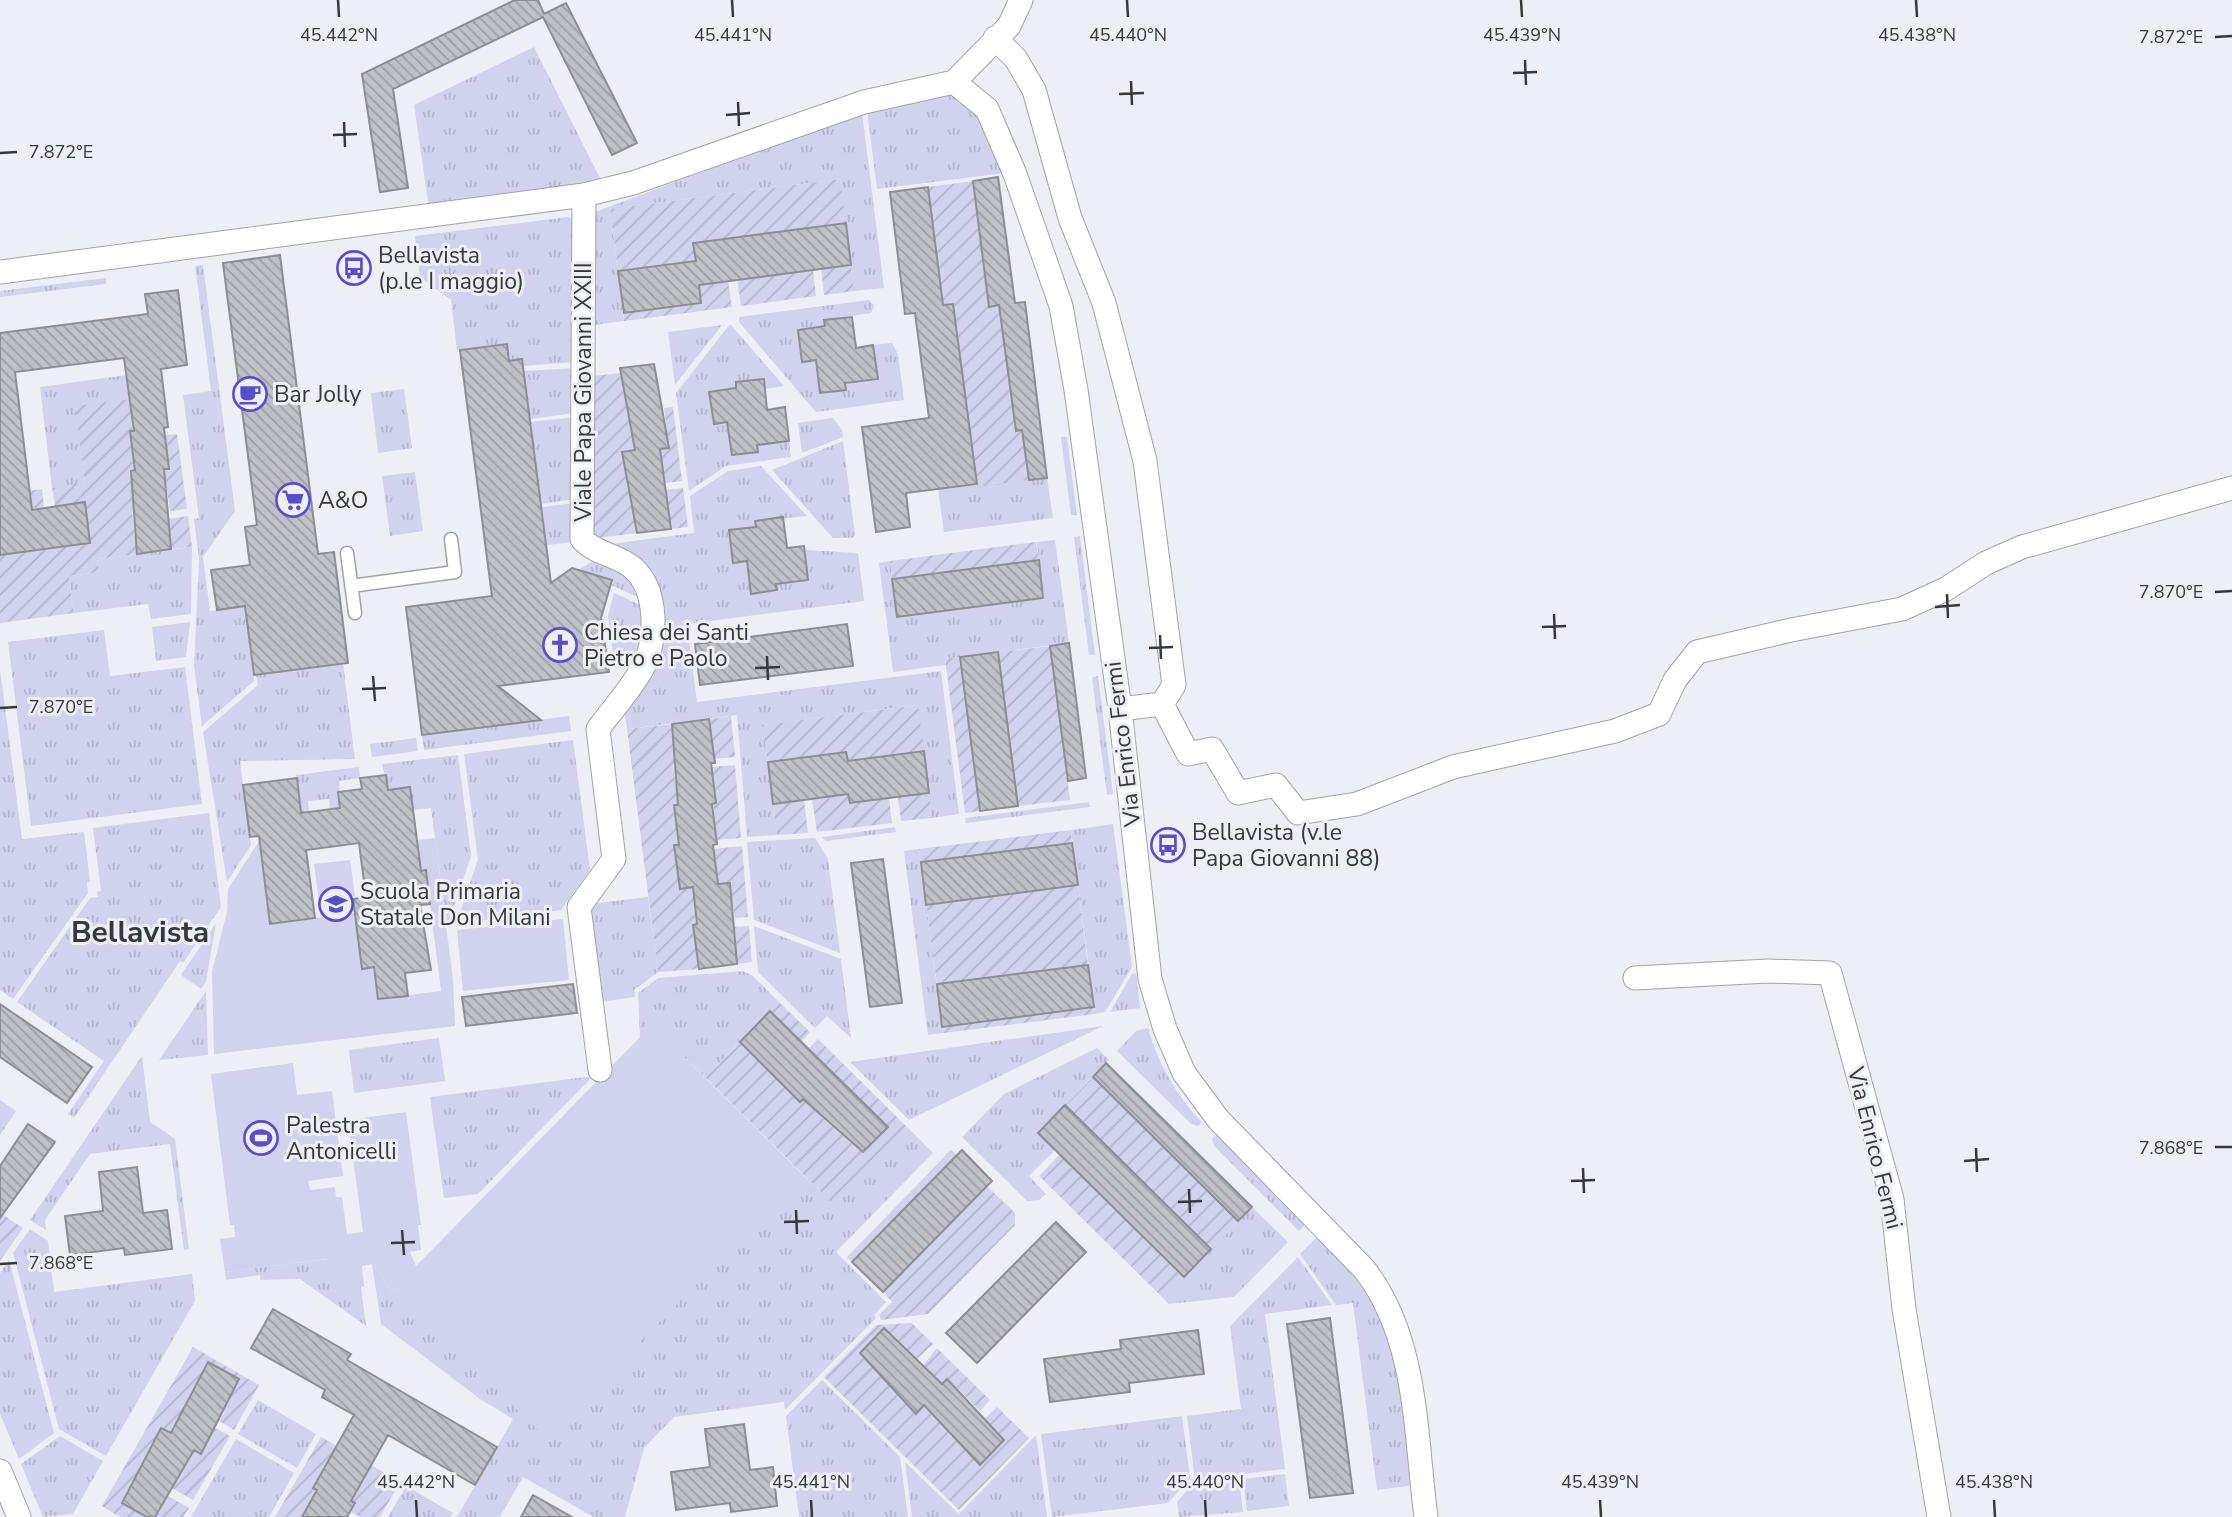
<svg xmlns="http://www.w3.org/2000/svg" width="2232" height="1517" font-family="'Nunito Sans',sans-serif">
<defs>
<pattern id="grass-tufts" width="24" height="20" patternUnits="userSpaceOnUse" patternTransform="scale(1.75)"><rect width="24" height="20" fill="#d0d2ee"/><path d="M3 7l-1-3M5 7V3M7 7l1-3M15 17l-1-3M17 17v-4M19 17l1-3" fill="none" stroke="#b3b5cd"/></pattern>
<pattern id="garden-furrows" width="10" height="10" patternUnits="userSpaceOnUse" patternTransform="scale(1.75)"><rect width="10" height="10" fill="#d0d2ee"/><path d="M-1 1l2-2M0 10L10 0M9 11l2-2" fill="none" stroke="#b3b5cd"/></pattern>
<pattern id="building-back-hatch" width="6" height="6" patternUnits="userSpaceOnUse" patternTransform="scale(1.75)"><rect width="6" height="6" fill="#c0c1c8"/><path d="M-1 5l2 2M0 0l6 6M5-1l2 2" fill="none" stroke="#9d9ea3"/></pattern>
</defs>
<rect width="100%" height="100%" fill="#eeeff6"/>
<path fill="url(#grass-tufts)" d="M534 47 602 182 429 208 414 105Z
M947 93C980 106 993 141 1005 173L877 189 867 110Z
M862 112 884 288 854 291 840 179 610 209 624 321 594 325 595 212Z
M568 217 576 221 575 362 523 366 522 359 509 361 507 344 457 351 451 300 420 277 415 236Z
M203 265 235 511 203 557 210 611 245 606 254 681 202 726 194 666 199 559 194 519 199 518 183 395 211 391 195 266Z
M106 278V284L0 297V291Z
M869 300 874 305 871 313 825 320V326L798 330 802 362 829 359 846 390 845 383 877 379 873 345 892 343 898 354 904 400 816 412 739 322V317Z
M730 324 784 386 765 389 763 379 736 382V388L710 392 713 424 741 421 728 426 732 455 758 452 757 445 789 441 791 457 726 466 689 491 676 393Z
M722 325 675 385 668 332Z
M575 368V413L530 419 524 371Z
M127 375 130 399 76 407 85 484 52 488 40 387Z
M404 389 412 448 378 453 371 393Z
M575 417 574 499 541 504 531 422Z
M833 418 842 430 843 437 802 453 798 423Z
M1061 437H1067L1077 515H1071Z
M843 441 855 535 852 538H833L772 470Z
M761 466 807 516 756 521V527L729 530 733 563 760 559 761 562 747 564 751 593 777 590 776 584 808 580 805 550 858 553 864 601 687 624 697 702 941 671 959 814 932 818 917 705 763 725 777 835 747 837 737 715 627 729 624 709 663 614C660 568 647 556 603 545L694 533 690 496 728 471Z
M415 472 423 531 390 536 382 476Z
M1047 478 1053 518 944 532 938 489Z
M574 503V542L547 545 542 507Z
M1080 536 1095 655H1089L1074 537Z
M1055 540 1069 643 945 659V665L893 672 879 563 890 561 898 617 1043 598 1037 542Z
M192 547 191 614 151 619 148 604 74 613 69 576 99 572 98 559Z
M594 560 623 570 644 600 611 585 612 579 579 570Z
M614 593 645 607 639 664 615 668 608 616Z
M190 622 186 657 156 661 152 627Z
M104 630 110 676 185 667 202 804 31 826 8 642Z
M343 663 355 759 240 761 251 845 227 882 203 732 258 685 256 675Z
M0 669 22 839 84 832 90 882H87L88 893 13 999 0 990Z
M1098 676 1113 794 1107 795 1092 677Z
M569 716 571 731 424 750 422 735Z
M416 738 418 751 372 757 370 744Z
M573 740 590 870 561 910 456 924 478 859 464 754Z
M458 755 471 856 447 928 431 808 413 810 410 787 388 790 382 764Z
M359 767 360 778 339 781 343 824 330 809 329 799 308 801 309 812 301 813 296 775Z
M1089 802 1090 807 966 823 965 818Z
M209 813 221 907 183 963 180 961 74 1118 68 1114 104 1061 17 1002 90 898 98 897 97 892 101 891 93 828Z
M1113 824 1132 967 1105 1012 1095 1014 1071 830Z
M895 827 896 832 826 841 822 837Z
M815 838 828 859 840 953 754 920 747 842Z
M919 849 943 1033 928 1035 904 851Z
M648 897 658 972 634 990 635 997 600 1002 588 904Z
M216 923 206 982 201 989 181 975Z
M754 926 841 959 851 1038 827 1016 815 1028 758 972Z
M743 971 753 976 779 1002 705 1077 652 1026 640 1038 638 993 658 978Z
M1136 973 1140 1008 1110 1012 1132 974Z
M206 991 208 1055 159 1060Z
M1103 1026 909 1120 850 1062Z
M1148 1028C1157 1061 1177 1097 1202 1122L1198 1126 1191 1124 1117 1051 1136 1031Z
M439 1038 445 1081 354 1093 349 1050Z
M1097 1048 1109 1060 1038 1132 1055 1150 1029 1176 1046 1194 1039 1200 1027 1201 962 1137 1004 1094Z
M142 1056 150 1122 175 1139 189 1249 184 1250 170 1144 90 1154 45 1220 46 1230 30 1220Z
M593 1076 478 1194 444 1198 430 1097Z
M0 1100 16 1111 0 1135Z
M908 1128 933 1153 836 1252 886 1302 874 1315 876 1318 785 1410 784 1402 674 1417 644 1448 625 1517H594L523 1477 500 1517H457L513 1419 480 1399 381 1324 372 1264 380 1272 391 1292 395 1288 546 1437 803 1175 834 1204Z
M1216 1135 1306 1224 1299 1231 1215 1147 1212 1139Z
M1252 1207 1288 1242 1234 1297 1169 1304 1163 1298Z
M30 1229 48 1241 54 1292 192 1274 195 1301 106 1456 59 1429 13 1253Z
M1318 1236C1400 1317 1400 1378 1414 1485L1377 1490 1353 1303 1336 1305 1300 1254Z
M1298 1257 1332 1305 1265 1314 1285 1469 1195 1480 1187 1416 1241 1409 1230 1326Z
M328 1259 332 1291 361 1287 366 1326 300 1279 260 1280V1275L226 1280 225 1272Z
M9 1260 54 1433 19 1459 0 1414V1273Z
M822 1380 900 1457 908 1517H799L786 1416Z
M258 1400 316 1434 297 1468 238 1434Z
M1182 1416 1190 1478 1168 1503 1052 1517 1041 1434Z
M1036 1435 1047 1517H912L905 1462 959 1514Z
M60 1436 103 1461 73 1514 43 1517 21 1464Z
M236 1439 294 1473 269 1517H191Z
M1285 1474 1289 1506 1247 1511 1243 1479Z
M1239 1480 1243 1512 1179 1517 1177 1502 1191 1486Z
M406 1486 453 1513 450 1517H388Z"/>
<path fill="#d0d2ee" d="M263 835 262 858 270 924 354 913 362 968 373 967 378 999 441 991 426 871 396 874 384 844 435 838 453 980 455 1026 214 1054 212 972 227 911 228 889Z
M350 860 355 896 319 901 314 864Z
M563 919 569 980 463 991 457 930Z
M652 1025 803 1175 546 1438 395 1288 391 1292 380 1272 372 1264 362 1266 364 1287 332 1291 327 1259 225 1272 220 1239 235 1237 234 1225H230L211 1074 293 1063 297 1095 332 1091 343 1176 308 1181 310 1190 335 1187 336 1197H342L347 1234 363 1232 348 1120 406 1112 421 1225H418L421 1250 410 1252 416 1266Z"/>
<path fill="url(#garden-furrows)" d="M840 179 846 223 694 243 696 261 618 271 610 209Z
M973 181 989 306 999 305 1016 430H1022L1029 480 977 487 953 304 943 305 928 187Z
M851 265 854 291 824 295 821 269Z
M813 270 816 296 741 306 737 279Z
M728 281 732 307 624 321V313L701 303 699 285Z
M620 373 635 450 622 452 637 533 597 538 592 535 593 376Z
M130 399 135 470 131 472 135 511 132 512 137 554 98 559 99 572 69 576 74 613 0 623V555L85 503 55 506 52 488 85 483 75 406Z
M673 407 682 481 665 483 658 450 669 448 664 408Z
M177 434 187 509 170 511 164 469 169 468 165 435Z
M683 488 688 527 671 529 666 490Z
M42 489 44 507 0 513V495Z
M188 516 192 547 171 549 167 519Z
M1036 542 1039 560 892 579 890 561Z
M1050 646 1070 800 1018 806 998 652Z
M960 657 980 811 965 813 945 659Z
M918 705 924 751 848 761 846 752 768 762 762 725Z
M731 716 735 757 714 759 709 719Z
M672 724 677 764 673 765 678 805 674 806 679 845H675L680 889 693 887 699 969 658 972 627 729Z
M735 765 741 838 716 840 711 767Z
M929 793 932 818 901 821 898 797Z
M848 794 850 803 889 798 892 823 817 832 812 799Z
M804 800 808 833 777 835 773 804Z
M1071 830 1072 843 921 862 919 849Z
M742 846 748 917 735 918 730 883 718 884 713 849Z
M1078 885 1088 965 937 984 926 905Z
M749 926 752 962 737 964 732 927Z
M779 1002 810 1032 801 1042 770 1011Z
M1094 1007 1095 1014 943 1033 942 1027Z
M818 1039 908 1128 834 1205 705 1077 740 1042 800 1101 803 1099 863 1152 888 1127 809 1048Z
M1093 1077 1238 1221 1211 1249 1065 1105Z
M951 1150 957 1155 852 1262 847 1257Z
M1060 1154 1184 1277 1163 1298 1039 1176Z
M987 1186 1015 1213V1225L928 1314 881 1320 879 1315 892 1302 883 1292Z
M3 1215 23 1228 0 1261V1218Z
M912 1323 933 1344 916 1360 884 1328 860 1353 915 1414 924 1405 979 1465 1004 1440 983 1420 997 1407 1029 1438 959 1510 824 1377 876 1325Z
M193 1347 259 1385 234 1430 219 1421 225 1412 222 1410 239 1379 208 1362 171 1433 161 1428 122 1503 147 1517H120L102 1506Z
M937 1348 990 1400 980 1411 948 1379 938 1388 920 1369Z
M215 1428 230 1436 193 1500 172 1488 191 1448 201 1453Z
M321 1437 337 1446 313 1487 317 1490 302 1517H275Z
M371 1465 400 1482 380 1517H360L351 1512 355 1504 351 1501Z
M168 1496 189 1508 183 1517H155Z"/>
<path fill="url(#building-back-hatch)" stroke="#8d8d94" stroke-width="2" d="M515 0H538L544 14 566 3 637 143 612 155 543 17 393 89 408 188 380 192 362 74Z
M998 177 1015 303 1025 302 1047 478 1029 480 1022 430 1016 431 999 305 989 307 973 181Z
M928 187 943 305 953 304 977 484 906 493 910 527 876 532 862 427 929 418 915 313 905 314 890 192Z
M846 223 851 265 699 285 701 303 624 313 618 271 696 261 693 243Z
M280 255 318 554 334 552 348 663 254 675 245 606 217 610 211 570 250 565 245 527 257 525 223 263Z
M178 290 187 365 161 369 168 427 164 428 169 469H164L171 549 137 554 131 471 135 470 130 431H134L124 358 15 372 32 510 85 502 90 543 0 555V333L148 314 145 294Z
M852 317 856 348 873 345 878 379 845 383 846 390 820 393 816 360 802 362 798 330 825 326 824 320Z
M507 344 509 361 522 359 551 583 572 568 612 580 601 618 609 672 498 686 541 720 422 735 406 607 492 596 460 350Z
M654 364 669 448 660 449 671 529 637 533 622 452 635 450 620 368Z
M764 379 767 410 785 407 789 441 757 445 758 452 732 455 727 422 714 424 709 392 736 388V382Z
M783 517 787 548 804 546 808 580 776 584 777 590 751 594 747 561 733 563 729 530 756 527 755 521Z
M1039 560 1043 598 897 617 892 579Z
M847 624 853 666 700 685 695 644Z
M1069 643 1086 778 1068 781 1050 646Z
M998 652 1018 806 980 811 960 657Z
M709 719 715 763H711L716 803 712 804 717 844 713 845 718 884 730 883 737 964 699 969 693 925 697 924 693 887 680 889 674 845H679L674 805H678L672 724Z
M924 751 929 793 850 803 848 794 773 804 768 762 846 752 848 761Z
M386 775 388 790 410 787 421 871 426 870 430 904 420 905 431 970 405 973 408 996 378 999 374 967 362 969 353 899 366 897 359 843 306 850 315 918 270 924 259 836 250 837 243 785 297 778 301 813 340 808 338 792 362 789 360 778Z
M1072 843 1078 885 926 905 921 862Z
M883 859 902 1003 870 1007 851 863Z
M1088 965 1094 1007 942 1027 937 984Z
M573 984 577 1013 466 1026 462 997Z
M0 1004 92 1067 67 1103 0 1057Z
M770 1011 888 1127 863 1152 803 1099 800 1102 740 1042Z
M1106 1063 1252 1207 1238 1221 1093 1077Z
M1065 1105 1211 1249 1184 1277 1038 1133Z
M28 1124 55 1142 0 1218V1166Z
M962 1150 992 1181 883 1292 852 1262Z
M137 1167 143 1213 167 1210 172 1249 125 1255 124 1248 70 1255 65 1216 103 1211 99 1172Z
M1056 1222 1086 1252 977 1363 946 1333Z
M273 1309 351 1354 347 1360 497 1447 475 1485 388 1435 351 1501 355 1503 347 1517H302L317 1490 313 1488 354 1415 322 1397 325 1390 251 1348Z
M1330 1318 1353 1493 1310 1498 1287 1324Z
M884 1328 942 1384 947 1379 1004 1440 980 1465 924 1405 916 1414 860 1353Z
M1198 1330 1204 1374 1129 1383 1130 1392 1050 1402 1044 1359 1121 1349 1120 1340Z
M208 1362 239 1379 201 1454 194 1450 155 1517H147L122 1503 161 1428 171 1433Z
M744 1424 750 1470 773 1467 777 1506 731 1512 730 1503 676 1510 671 1472 710 1467 705 1429Z
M533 1495 572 1517H521Z"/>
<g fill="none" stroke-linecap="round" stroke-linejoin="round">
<g stroke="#a2a3a9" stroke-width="15">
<path id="lane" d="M347 553 355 613
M351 586 455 572 451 539"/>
</g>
<g stroke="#a2a3a9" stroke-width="25">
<path id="street" d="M995 38 1016 59 1034 90 1070 218 1104 303 1145 461 1174 685 1162 704
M954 82 987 109 1015 174 1061 306 1076 390 1120 709 1150 979 1165 1029 1184 1073 1218 1119 1364 1269C1418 1338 1415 1433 1426 1517
M954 82 1009 26 1021 0
M584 195 582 539C595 554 618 555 633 568 658 590 658 641 642 669 630 690 612 710 598 729L614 859 579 907 600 1070
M0 272 584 195 633 183 864 102 954 82
M1120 709 1162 704 1188 754 1212 749 1238 793 1276 785 1298 813 1357 804 1453 767 1615 731 1659 714 1675 680 1697 652 1791 630 1902 609 1946 589 1986 563 2022 547 2232 488
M1635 978 1768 971 1830 973 1892 1199 1904 1309 1939 1517
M0 1471 19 1517"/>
</g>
<use href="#lane" stroke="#fff" stroke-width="12"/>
<use href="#street" stroke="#fff" stroke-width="23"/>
</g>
<path fill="none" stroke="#37383a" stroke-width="2.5" d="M338 0 339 17M732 0 733 17M1127 0 1128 17M1521 0 1522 17M1916 0 1917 17M2215 37 2232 36M1525 60 1526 85M1513 73 1537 72M1131 81 1132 105M1119 94 1144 93M738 102 739 126M726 115 750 113M344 122 345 147M333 135 357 134M0 153 17 152M2215 592 2232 591M1947 594 1948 618M1935 607 1960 605M1554 614 1555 639M1542 627 1566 626M1160 635 1161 659M1149 648 1173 647M767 656 768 680M755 668 780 667M373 676 375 701M362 689 386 688M0 708 17 707M2215 1147H2232M1976 1148 1977 1172M1964 1161 1989 1159M1583 1168 1584 1193M1571 1181 1595 1180M1189 1189 1190 1213M1178 1202 1202 1201M796 1210 797 1234M784 1222 809 1221M402 1230 404 1255M391 1243 415 1242M0 1264 17 1263M416 1500 417 1517M811 1500 812 1517M1205 1500 1206 1517M1600 1500 1601 1517M1994 1500 1995 1517"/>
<defs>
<g id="bus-ring" transform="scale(1.75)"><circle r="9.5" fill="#eeeff6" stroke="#584fc7" stroke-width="1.5"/><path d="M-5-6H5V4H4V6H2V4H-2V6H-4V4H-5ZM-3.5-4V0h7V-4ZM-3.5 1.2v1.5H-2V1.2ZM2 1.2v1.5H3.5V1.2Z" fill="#584fc7"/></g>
<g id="cafe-ring" transform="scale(1.75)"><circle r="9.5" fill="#eeeff6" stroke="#584fc7" stroke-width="1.5"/><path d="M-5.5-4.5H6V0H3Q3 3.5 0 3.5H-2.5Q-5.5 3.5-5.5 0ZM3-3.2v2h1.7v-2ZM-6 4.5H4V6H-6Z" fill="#584fc7"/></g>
<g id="supermarket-ring" transform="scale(1.75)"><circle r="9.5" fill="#eeeff6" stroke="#584fc7" stroke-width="1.5"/><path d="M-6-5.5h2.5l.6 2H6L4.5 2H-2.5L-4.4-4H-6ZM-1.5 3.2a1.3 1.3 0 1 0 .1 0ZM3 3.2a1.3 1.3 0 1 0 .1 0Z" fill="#584fc7"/></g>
<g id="church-ring" transform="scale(1.75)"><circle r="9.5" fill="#eeeff6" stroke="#584fc7" stroke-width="1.5"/><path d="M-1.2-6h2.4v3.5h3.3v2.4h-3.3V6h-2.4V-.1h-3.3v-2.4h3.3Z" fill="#584fc7"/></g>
<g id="school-ring" transform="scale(1.75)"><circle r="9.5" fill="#eeeff6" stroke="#584fc7" stroke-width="1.5"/><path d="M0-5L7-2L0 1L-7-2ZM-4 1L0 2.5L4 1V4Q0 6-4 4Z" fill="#584fc7"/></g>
<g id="stadium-ring" transform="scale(1.75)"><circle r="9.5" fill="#eeeff6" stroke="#584fc7" stroke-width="1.5"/><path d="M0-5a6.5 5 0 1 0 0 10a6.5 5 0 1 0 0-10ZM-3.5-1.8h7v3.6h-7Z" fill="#584fc7"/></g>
</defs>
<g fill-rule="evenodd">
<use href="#bus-ring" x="354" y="268"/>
<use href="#cafe-ring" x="250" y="394"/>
<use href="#supermarket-ring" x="293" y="500"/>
<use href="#church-ring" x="560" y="645"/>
<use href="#bus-ring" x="1168" y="845"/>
<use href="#school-ring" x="336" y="904"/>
<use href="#stadium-ring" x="261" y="1138"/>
</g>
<g text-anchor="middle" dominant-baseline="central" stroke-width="6" stroke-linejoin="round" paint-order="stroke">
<g font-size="23" fill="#37383a" stroke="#eeeff6" text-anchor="start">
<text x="378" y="255">Bellavista<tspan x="378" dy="26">(p.le I maggio)</tspan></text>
<text x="274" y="394">Bar Jolly</text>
<text x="318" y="500">A&amp;O</text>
<text x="584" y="632">Chiesa dei Santi<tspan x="584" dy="26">Pietro e Paolo</tspan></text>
<text x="1192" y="832">Bellavista (v.le<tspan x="1192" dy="26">Papa Giovanni 88)</tspan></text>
<text x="360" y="891">Scuola Primaria<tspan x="360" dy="26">Statale Don Milani</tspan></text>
<text x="286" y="1125">Palestra<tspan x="286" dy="26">Antonicelli</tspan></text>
</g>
<g font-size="23" fill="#37383a" stroke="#eeeff6">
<text transform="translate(583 392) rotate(-90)">Viale Papa Giovanni XXIII</text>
<text transform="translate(1123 744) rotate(-97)">Via Enrico Fermi</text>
<text transform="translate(1875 1148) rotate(76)">Via Enrico Fermi</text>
</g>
<g font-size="30" font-weight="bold" fill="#37383a" stroke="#eeeff6">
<text x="140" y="932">Bellavista</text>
</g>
</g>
<g font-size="18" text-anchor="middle" fill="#37383a" stroke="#eeeff6" stroke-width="6" stroke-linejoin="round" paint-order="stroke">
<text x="339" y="41">45.442°N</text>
<text x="733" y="41">45.441°N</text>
<text x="1128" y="41">45.440°N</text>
<text x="1522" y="41">45.439°N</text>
<text x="1917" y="41">45.438°N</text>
<text x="2171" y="43">7.872°E</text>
<text x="61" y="158">7.872°E</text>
<text x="2171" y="598">7.870°E</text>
<text x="61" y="713">7.870°E</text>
<text x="2171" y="1154">7.868°E</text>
<text x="61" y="1269">7.868°E</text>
<text x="416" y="1488">45.442°N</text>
<text x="811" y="1488">45.441°N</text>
<text x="1205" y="1488">45.440°N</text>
<text x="1600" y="1488">45.439°N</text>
<text x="1994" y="1488">45.438°N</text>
</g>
</svg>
